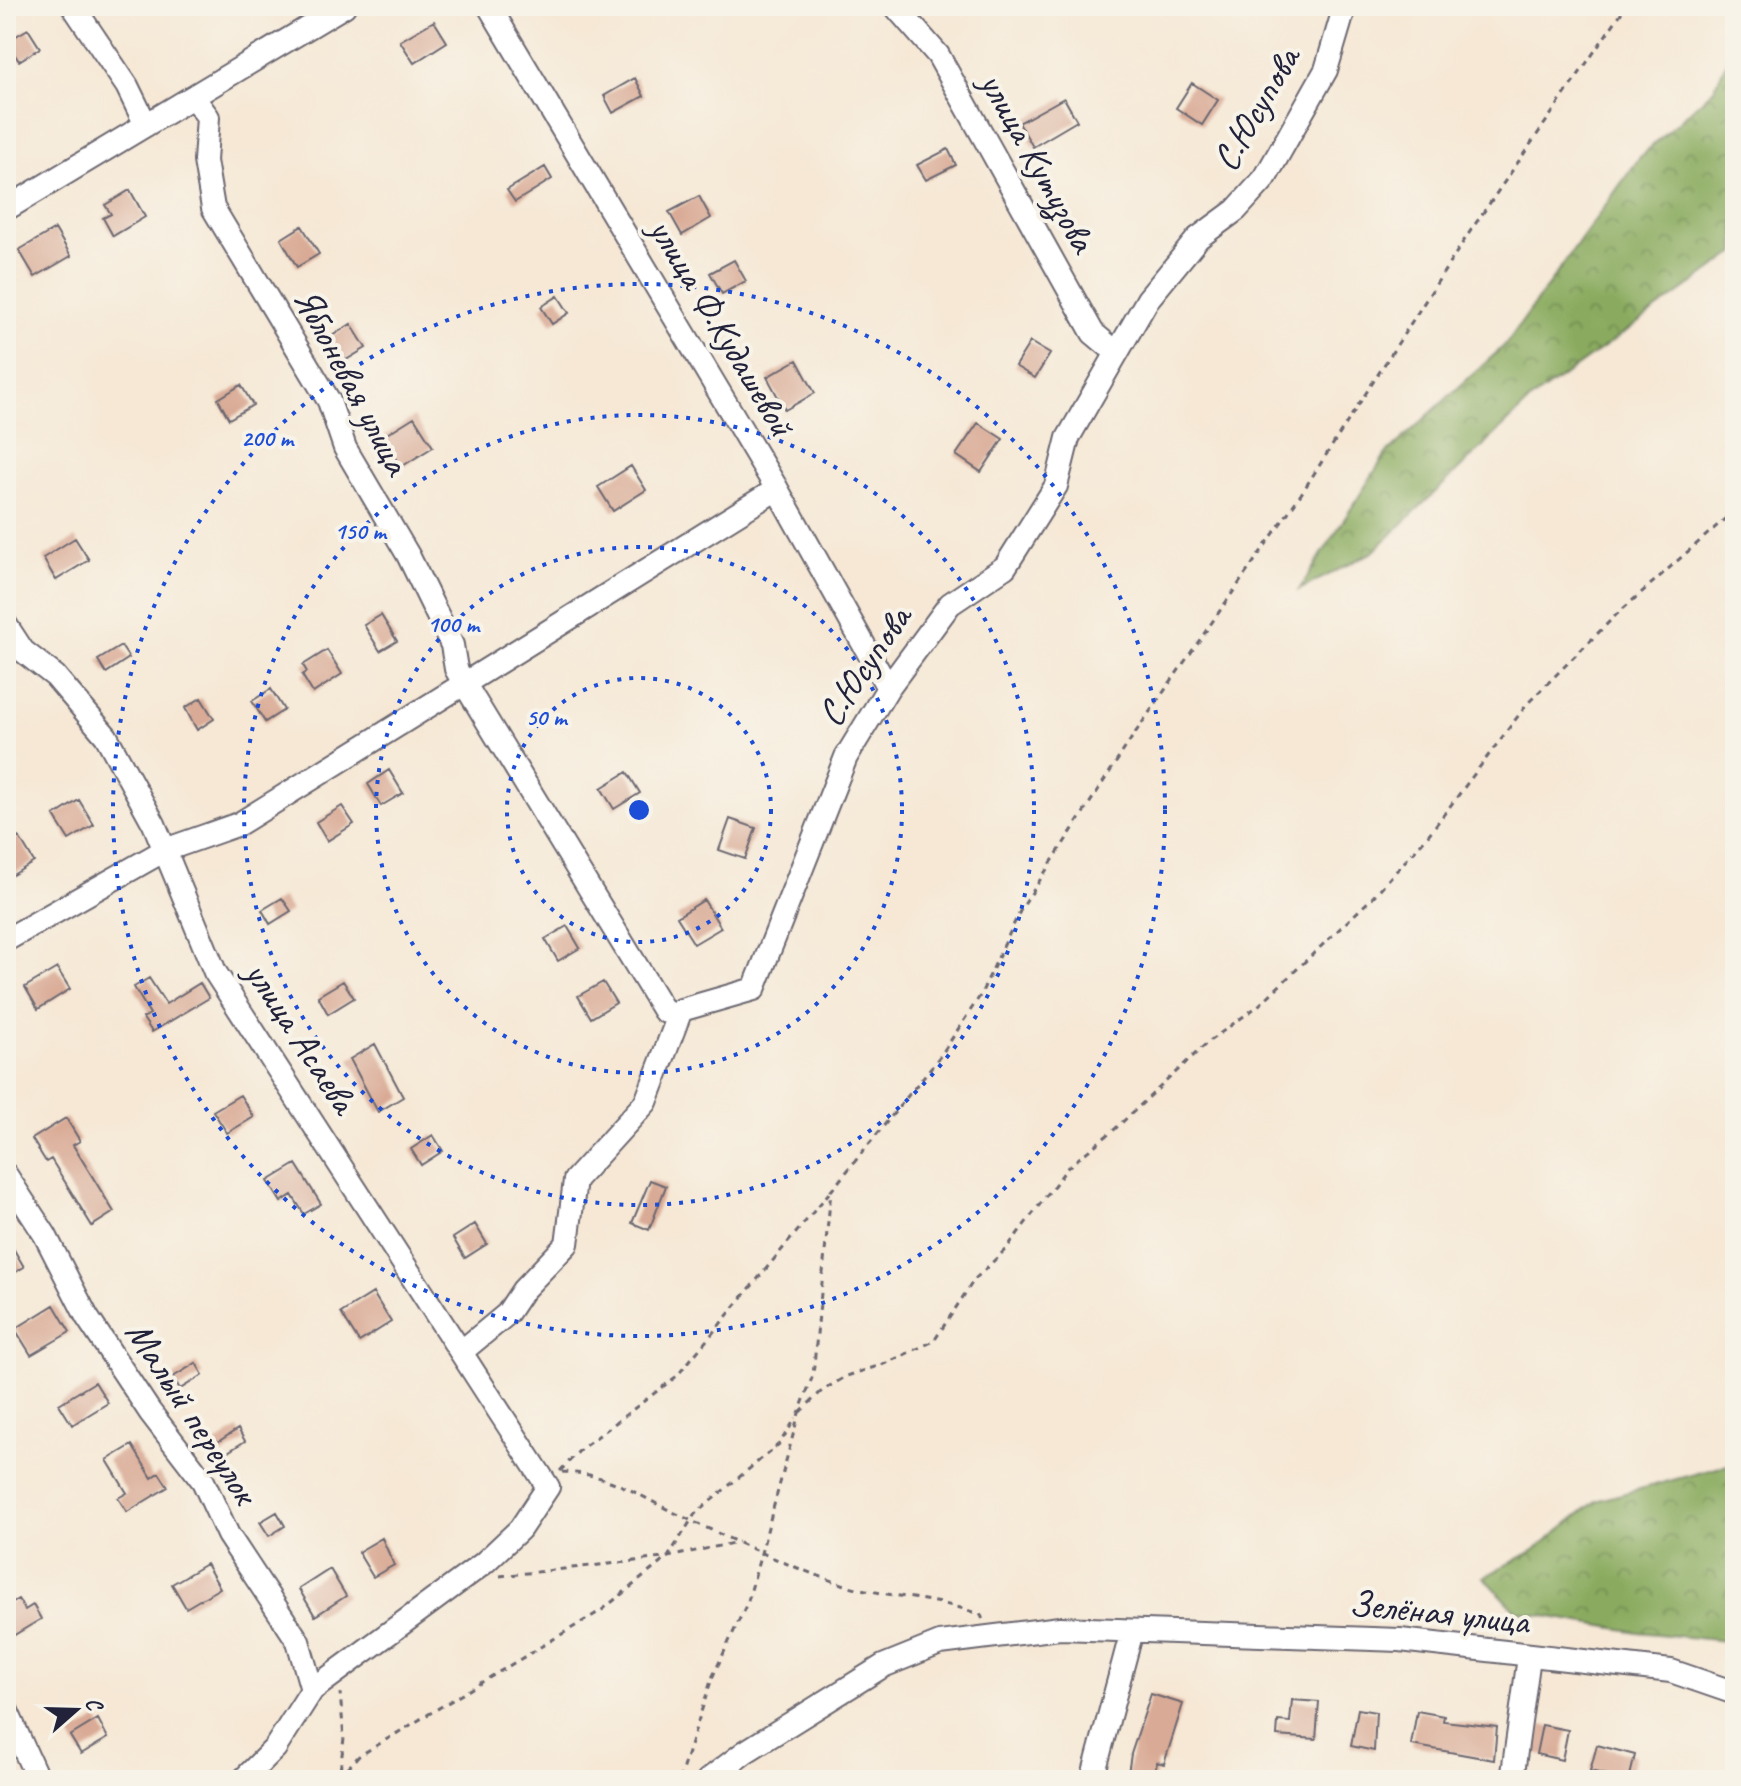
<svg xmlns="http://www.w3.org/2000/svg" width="1741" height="1786" font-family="Caveat,sans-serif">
<defs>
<pattern id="forest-crowns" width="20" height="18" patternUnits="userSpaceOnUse" patternTransform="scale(2)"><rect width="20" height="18" fill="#8aab5f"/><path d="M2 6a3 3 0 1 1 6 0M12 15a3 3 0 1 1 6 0" fill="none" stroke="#708b50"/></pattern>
</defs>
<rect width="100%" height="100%" fill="#f7f3e8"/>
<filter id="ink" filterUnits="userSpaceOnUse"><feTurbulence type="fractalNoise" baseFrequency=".0125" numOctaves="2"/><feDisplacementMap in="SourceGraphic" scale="16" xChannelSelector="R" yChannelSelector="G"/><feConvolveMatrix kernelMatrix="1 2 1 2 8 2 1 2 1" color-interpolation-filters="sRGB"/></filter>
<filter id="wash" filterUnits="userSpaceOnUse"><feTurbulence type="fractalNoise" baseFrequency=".006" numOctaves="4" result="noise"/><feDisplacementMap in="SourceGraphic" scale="32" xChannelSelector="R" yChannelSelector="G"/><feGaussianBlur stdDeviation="1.8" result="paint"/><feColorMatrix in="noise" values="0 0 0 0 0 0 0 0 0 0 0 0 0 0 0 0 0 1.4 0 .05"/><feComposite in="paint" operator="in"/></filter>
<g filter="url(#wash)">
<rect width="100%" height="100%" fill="#f6e8d5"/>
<path fill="url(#forest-crowns)" stroke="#56664d" stroke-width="2" d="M1735 43V253L1533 398 1373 552 1299 590 1386 454 1506 344 1640 157 1714 89Z
M1735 1463V1642L1638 1632 1516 1611 1484 1577 1533 1551 1596 1501Z"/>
<g id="blocks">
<path fill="#d9aa95" d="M434 21 447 42 414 63 400 41Z
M28 29 40 48 19 61 6 42Z
M635 78 644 96 613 113 604 96Z
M1192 83 1218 100 1202 125 1176 108Z
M1064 98 1077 121 1033 147 1019 123Z
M948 149 956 165 926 180 917 165Z
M545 167 552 179 515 202 507 190Z
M130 190 145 217 113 236 103 218 111 214 105 205Z
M699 196 711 218 682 235 669 212Z
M302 226 319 254 297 267 281 239Z
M55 229 71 256 35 277 19 250Z
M734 260 746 281 722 294 710 273Z
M558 296 569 313 552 324 541 307Z
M351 324 366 348 341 363 327 339Z
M1030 342 1050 354 1035 378 1015 366Z
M797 360 815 393 785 410 767 377Z
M241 385 253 405 229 419 218 399Z
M414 417 433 447 401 467 382 437Z
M978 423 1003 439 981 472 956 455Z
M631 466 646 490 613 511 598 487Z
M75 538 89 560 56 580 43 558Z
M381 615 397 641 380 651 364 625Z
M121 646 129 658 106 673 98 660Z
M327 650 342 674 313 693 302 675 307 672 303 665Z
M271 689 284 710 265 722 252 701Z
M201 698 214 719 197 730 185 708Z
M389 770 403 793 381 806 368 784Z
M627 772 640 793 614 809 601 788Z
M79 800 94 825 69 840 54 816Z
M342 806 354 824 327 841 316 822Z
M730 819 756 828 745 859 719 850Z
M19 837 34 862 11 876 6 869V845Z
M282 898 291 911 270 924 262 910Z
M704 900 721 928 694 944 677 917Z
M567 926 580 948 558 961 545 939Z
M57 968 70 989 38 1009 25 987Z
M149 978 166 1004 200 983 209 998 152 1032 143 1018 150 1014 134 987Z
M343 981 354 998 328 1014 318 996Z
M603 982 616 1003 591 1018 578 996Z
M375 1044 403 1097 378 1112 350 1059Z
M240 1095 254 1117 227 1133 213 1111Z
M66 1118 80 1141 73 1145 114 1212 92 1226 51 1159 46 1162 32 1139Z
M433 1135 443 1151 421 1165 411 1149Z
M296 1164 321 1204 304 1214 292 1195 281 1202 268 1181Z
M650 1180 666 1186 649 1230 632 1223Z
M475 1224 487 1244 465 1258 453 1238Z
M6 1236 24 1267 6 1278Z
M373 1293 391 1322 359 1342 341 1313Z
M54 1305 70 1332 31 1355 15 1329Z
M196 1363 203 1375 180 1389 173 1377Z
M95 1382 108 1403 72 1425 59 1404Z
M238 1429 245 1441 220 1457 213 1445Z
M132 1445 152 1478 159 1473 168 1487 127 1512 118 1498 127 1493 107 1460Z
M277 1512 285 1526 269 1536 260 1522Z
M382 1538 394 1565 373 1577 358 1552Z
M206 1564 220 1588 186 1608 172 1584Z
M330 1569 346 1596 315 1616 299 1589Z
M18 1599 25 1610 33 1605 41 1619 6 1640V1606Z
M1151 1694 1183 1704 1164 1764 1157 1762 1154 1780H1127L1131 1754Z
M1292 1700 1319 1702 1316 1739 1277 1736 1278 1721 1290 1722Z
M1358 1709 1376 1712 1374 1751 1351 1746Z
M1417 1711 1444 1716 1443 1721 1497 1727 1494 1760 1411 1745Z
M98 1719 108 1738 81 1754 70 1736Z
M1542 1725 1568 1730 1562 1760 1536 1754Z
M1597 1745 1635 1755 1629 1780 1590 1771Z"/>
</g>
</g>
<g filter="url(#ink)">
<use href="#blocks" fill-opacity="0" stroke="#6c6771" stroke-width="2"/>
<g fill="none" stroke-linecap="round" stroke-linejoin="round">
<g stroke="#6c6771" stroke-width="26">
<path id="minor" d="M73 6 127 86 146 125
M489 6 777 489 888 688
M895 6 938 55 1093 333 1117 353
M193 97 208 117 205 161 213 208 329 401 345 448 408 555 452 645 456 669 464 683 664 1011 678 1017
M6 209 344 6
M6 625 23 651 55 676 106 736 154 824 215 972 548 1487 520 1529 484 1563 312 1690 275 1748 243 1780
M6 940 165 850 239 824 777 489
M6 1175 45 1235 87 1317 150 1412 203 1481 228 1535 298 1641 312 1690
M461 1352 507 1314 523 1290 567 1244 575 1180 646 1102 681 1010 754 989 846 757 888 688 950 604 1005 567 1056 486 1068 438 1148 299 1198 238 1236 210 1265 178 1326 70 1345 6
M6 1709 38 1780
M708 1780 745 1752 883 1666 940 1643 1060 1628 1400 1640 1671 1671 1735 1693
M1092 1780 1132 1631
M1512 1780 1529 1657"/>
</g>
<path stroke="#6c6771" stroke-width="3" stroke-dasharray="6 6" stroke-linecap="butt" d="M800 1412 823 1390 847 1376 884 1364 934 1341 974 1280 1006 1249 1068 1167 1115 1129 1208 1042 1258 1006 1371 899 1426 838 1528 703 1616 615 1735 510
M560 1471 581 1449 677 1376 829 1193
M562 1472C612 1474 633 1493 675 1513 726 1537 780 1563 833 1581 881 1598 934 1596 981 1615L983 1620
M500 1576 663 1558 738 1542
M339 1777 359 1756 602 1610 668 1557 695 1514 779 1444 796 1418
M339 1780 344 1738 340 1693
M679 1780 712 1678 748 1601 799 1413 813 1375 831 1191 941 1055 980 996 1020 911 1133 736 1301 494 1467 236 1626 6"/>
<use href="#minor" stroke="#fff" stroke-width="22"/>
</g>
</g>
<g fill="none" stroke="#1d4ed8" stroke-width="4" stroke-dasharray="4 8">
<circle cx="639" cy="810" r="132"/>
<circle cx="639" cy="810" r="263"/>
<circle cx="639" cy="810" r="395"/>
<circle cx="639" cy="810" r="526"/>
</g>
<g text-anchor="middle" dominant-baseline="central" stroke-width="8" stroke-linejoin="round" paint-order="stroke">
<g font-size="38" fill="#22223b" stroke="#f7f3e8">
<text transform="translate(1256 109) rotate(-60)">С.Юсупова</text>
<text transform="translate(1038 162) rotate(61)">улица Кутузова</text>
<text transform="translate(722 327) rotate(59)">улица Ф.Кудашевой</text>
<text transform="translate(352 381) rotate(62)">Яблоневая улица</text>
<text transform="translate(864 666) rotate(-56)">С.Юсупова</text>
<text transform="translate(301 1037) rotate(57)">улица Асаева</text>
<text transform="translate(192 1412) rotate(57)">Малый переулок</text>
<text transform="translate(1439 1612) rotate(6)">Зелёная улица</text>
</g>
</g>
<circle cx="639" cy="810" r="12" fill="#1d4ed8" stroke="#f7f3e8" stroke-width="4"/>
<g font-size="24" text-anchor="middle" font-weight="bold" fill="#1d4ed8" stroke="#f7f3e8" stroke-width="8" stroke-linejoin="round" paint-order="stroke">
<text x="267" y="446">200 m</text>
<text x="360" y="539">150 m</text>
<text x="453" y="632">100 m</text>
<text x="546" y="725">50 m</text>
</g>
<rect width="1741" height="1786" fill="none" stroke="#f7f3e8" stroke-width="32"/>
<g transform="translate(76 1710) rotate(70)" stroke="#f7f3e8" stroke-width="6" paint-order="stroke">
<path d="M0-6L14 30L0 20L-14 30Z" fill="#22223b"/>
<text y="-12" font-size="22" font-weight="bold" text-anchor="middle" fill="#22223b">С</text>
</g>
</svg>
